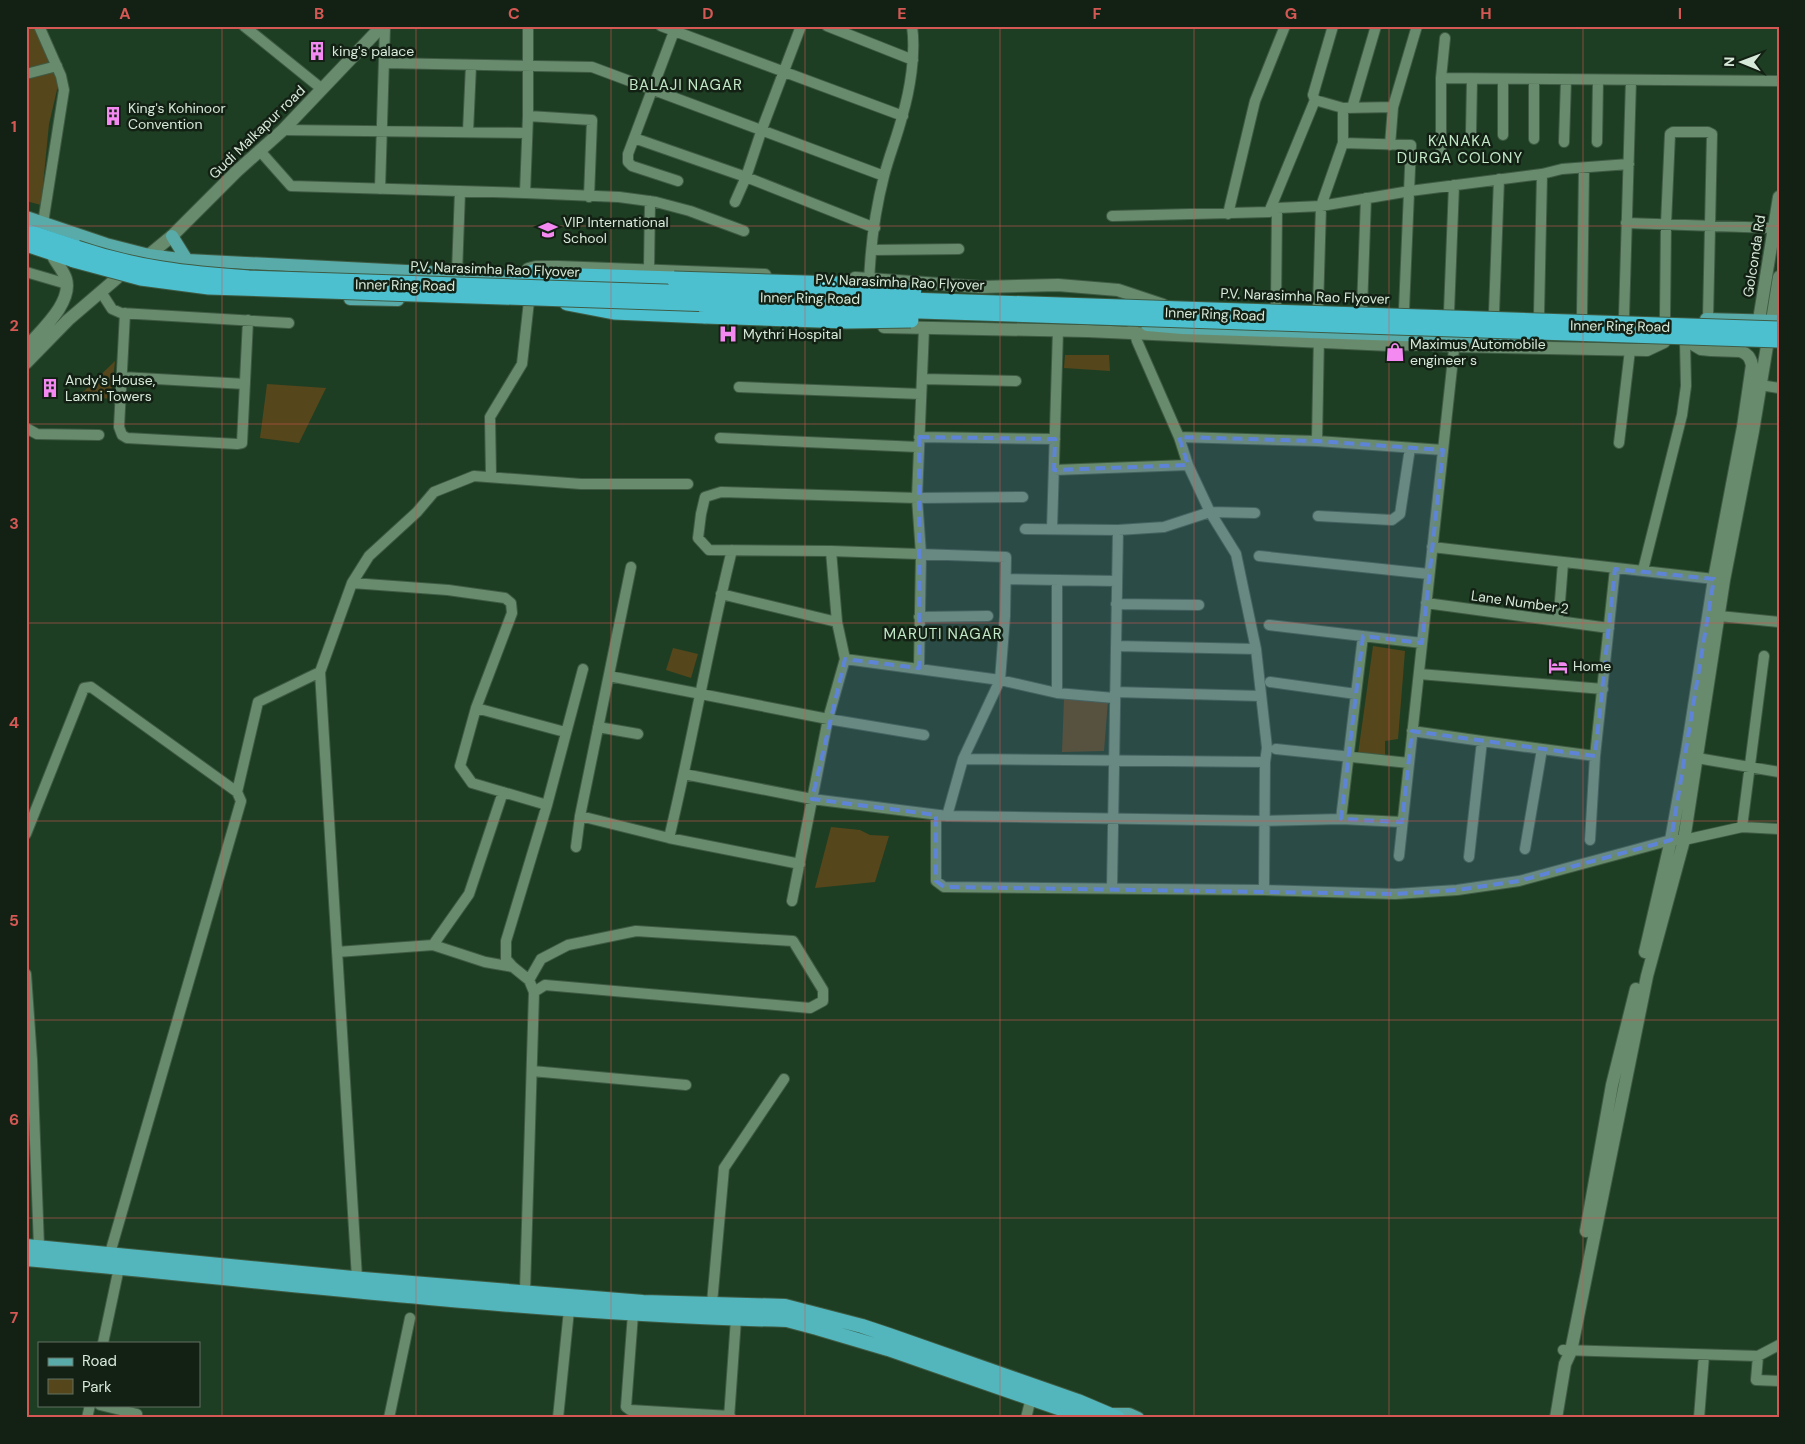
<svg xmlns="http://www.w3.org/2000/svg" width="1805" height="1444" font-family="'DM Sans',sans-serif">
<rect width="100%" height="100%" fill="#1e3e23"/>
<path fill="#56461b" d="M26 26H39L59 81 49 124 41 205 26 201Z
M1065 355H1109L1110 371 1064 368Z
M115 361 111 399 79 396Z
M267 384 326 388 299 443 260 438Z
M1373 646 1405 651 1398 739 1385 741V758L1358 754Z
M673 648 698 654 691 678 666 670Z
M1064 699 1108 701 1104 751 1062 752Z
M831 827 860 830 870 835 889 836 875 882 815 888Z"/>
<g fill="none" stroke-linecap="round" stroke-linejoin="round">
<g stroke="#3f5b44" stroke-width="12">
<path id="minor" d="M39 26 61 76 64 90 43 223
M244 26 322 89
M661 26 903 116
M676 26 628 154V162L632 166 678 181
M827 26 913 60
M385 63 592 67 884 176
M26 74 57 66
M1441 78 1779 81
M1315 100 1343 108 1393 107
M1352 108 1376 26
M528 116 592 120 589 197
M283 130 527 133
M468 132 471 65
M1471 133 1472 79
M1503 135V79
M634 138 746 177 875 228
M1534 139V80
M1564 142 1566 80
M1597 142 1598 80
M1343 143 1411 145 1404 310
M1390 145 1393 107 1417 26
M260 151 291 186 525 193 619 197 656 202 690 211 744 231
M1412 157 1441 158V78L1445 38
M380 189 385 26
M525 193 528 116V26
M735 202 746 177 762 129 801 26
M1269 212 1315 100 1313 95 1333 26
M1228 214 1255 101 1285 26
M1112 216 1269 212 1277 208 1321 206 1410 191 1542 174 1562 169 1629 164
M1626 223 1774 228
M872 250 959 249
M649 269 650 201
M26 272 67 284
M457 273 460 191
M869 286C870 249 875 211 884 176 889 156 897 137 902 117 910 90 916 54 912 26
M101 292 112 309 121 313 289 323
M1276 306 1277 208
M1318 308 1321 206 1343 143V108
M1362 309 1366 198
M1449 312 1454 185
M125 313 119 427 122 435 127 438 237 444 242 443 248 320
M1494 313 1499 179
M1539 314 1542 174
M1582 316 1584 168
M1624 317 1631 80
M1665 318 1666 224 1670 134 1673 132H1708L1712 134 1708 319
M1132 324 1137 341 1179 437 1188 465 1210 512 1236 554 1256 649 1267 748 1265 762 1264 890
M122 377 245 384
M923 379 1016 381
M1760 385 1779 388
M739 387 921 394
M26 428 37 434 99 435
M919 437 1055 439
M1179 437 1317 441 1443 450
M720 438 918 447
M1317 441 1319 334
M1619 443 1630 350
M1054 470 1188 465
M491 476 490 417 522 364 529 301
M1318 516 1392 520 1400 514 1410 448
M1025 529 1118 530 1164 527 1210 512 1255 513
M1052 529 1058 330
M1432 547 1714 579
M1259 556 1429 574
M1643 570 1682 415 1686 386 1685 342
M1006 579 1116 581
M352 583 448 590 505 598 511 603 512 613 476 708 460 766 472 783 547 805
M721 594 837 622
M1426 603 1609 628
M1116 604 1199 605
M1559 614 1563 563
M1719 616 1779 622
M919 617 988 616
M1269 625 1422 643
M1116 646 1256 649
M845 659 1000 680 1057 693 1114 698
M919 668 921 554 917 498 924 328
M320 672 357 1278
M1419 674 1603 689
M609 676 828 719 924 735
M1270 682 1356 694
M1115 692 1261 696
M1057 693V580
M476 708 565 732
M598 727 638 734
M1412 731 1482 741 1595 756
M1276 749 1409 763
M1697 758 1779 772
M963 759 1265 762
M684 774 812 799 947 816 1265 821 1341 819 1402 822
M237 792 258 702 320 672 352 583 369 556 417 512 434 492 474 476 581 484H688
M936 815V881L944 887 1264 890 1395 894 1457 890 1519 881 1671 840H1684L1742 827 1779 829
M580 816 669 838 800 864
M947 816 963 759 1000 680 1005 616 1006 557 831 551 709 550 698 538 701 514 705 497 721 492 917 498 1023 497
M1341 819 1363 636
M1742 827 1764 656
M26 834 84 688 91 687 237 792 241 801 108 1260
M669 838C692 743 708 646 732 550
M1590 840 1595 756 1615 569
M576 847 580 816 631 567
M1525 849 1542 749
M1399 856 1455 340
M1469 857 1482 741
M1112 888 1118 530
M792 901 828 719 845 659 837 622 831 551
M433 945 469 894 503 792
M337 952 433 945 485 962 513 967
M26 974 32 1060 39 1247
M529 980 541 959 568 945 636 931 793 941 823 990V1001L810 1008 545 985 534 992
M532 1071 686 1085
M525 1291 534 992 529 980 513 967 506 959V941L547 805 583 669
M712 1303 724 1168 784 1079
M633 1314 626 1407 630 1410 730 1416
M103 1343 120 1263
M1563 1350 1758 1356 1779 1345
M1758 1356 1756 1380 1779 1381
M100 1405 137 1414
M87 1418 90 1405
M389 1418 410 1318
M558 1418 569 1310
M729 1418 736 1319
M1026 1418 1031 1398
M1699 1418 1704 1355"/>
</g>
<g stroke="#3f5b44" stroke-width="14">
<path id="tertiary" d="M149 255 172 236 237 171 283 130 382 26
M528 269 536 267H558L765 275
M855 278 981 287 1058 285 1118 290 1163 305
M884 327 1088 331 1390 345 1414 344 1454 346 1647 350 1664 342
M26 348C40 331 73 303 66 279 64 272 58 265 54 258
M26 363 68 320 117 278
M1645 952 1671 840 1687 751 1714 579 1743 427 1752 365C1750 357 1748 354 1740 351L1711 350 1701 349 1691 343
M1586 1231 1612 1085 1636 989
M1556 1418 1565 1364 1571 1351 1647 976 1684 840 1724 580 1753 431 1767 346"/>
</g>
<g stroke="#3f5b44" stroke-width="14">
<path id="secondary" d="M1759 320 1779 197
M1772 321 1779 277"/>
</g>
<g stroke="#3f5b44" stroke-width="14">
<path id="primary" d="M26 217 106 244 149 255 187 260 527 277
M172 236 187 260
M350 299 398 300
M1706 319 1779 321
M1147 325 1182 328 1524 339
M1111 1414H1129L1138 1418"/>
</g>
<g stroke="#3f5b44" stroke-width="16">
<path id="trunk" d="M26 1246 363 1279 643 1302 785 1306 862 1326 889 1335 1078 1401 1118 1418
M26 1259C280 1282 532 1314 787 1320L817 1328 888 1349 1087 1418"/>
</g>
<g stroke="#3f5b44" stroke-width="17">
<path id="motorway" d="M26 231 77 248
M26 244 74 260
M518 277 533 272 549 275 674 279
M567 303 614 312 705 316"/>
</g>
<use href="#minor" stroke="#698b6d" stroke-width="10"/>
<use href="#tertiary" stroke="#698b6d" stroke-width="12"/>
<use href="#secondary" stroke="#698b6d" stroke-width="12"/>
<use href="#primary" stroke="#58aba8" stroke-width="12"/>
<use href="#trunk" stroke="#52b6bc" stroke-width="14"/>
<use href="#motorway" stroke="#4dc0d0" stroke-width="15"/>
<g stroke="#3f5b44" stroke-width="17" stroke-linecap="butt">
<path id="motorway-bridge" d="M77 248C136 268 187 274 249 278L1779 329
M74 260 141 278 209 287 1779 340
M674 279 838 284 914 290
M705 316 847 321 911 320"/>
</g>
<use href="#motorway-bridge" stroke="#4dc0d0" stroke-width="15"/>
</g>
<path fill="#5e84d8" fill-opacity="0.2" stroke="#5e84d8" stroke-width="4" stroke-dasharray="10 6" stroke-linejoin="round" d="M919 437 1055 439 1054 470 1188 465 1179 437 1317 441 1443 450 1422 643 1363 636 1341 819 1402 822 1412 731 1595 756 1615 569 1714 579 1671 840 1519 881 1457 890 1395 894 944 887 936 881V815L812 799 845 659 919 668Z"/>
<path fill="none" stroke="#d65854" stroke-width="1" stroke-opacity="0.55" d="M222 26V1418M416 26V1418M611 26V1418M805 26V1418M1000 26V1418M1194 26V1418M1389 26V1418M1583 26V1418M26 226H1779M26 424H1779M26 623H1779M26 821H1779M26 1020H1779M26 1218H1779"/>
<defs>
<g id="building-bare" transform="scale(1.5)"><path d="M-4-6H4V6H1V3H-1V6H-4ZM-2.5-4.3h1.7v1.8h-1.7ZM.8-4.3h1.7v1.8H.8ZM-2.5-1h1.7V.8h-1.7ZM.8-1h1.7V.8H.8Z" fill="#f389f1" stroke="#132115" stroke-width="2.5" paint-order="stroke"/></g>
<g id="university-bare" transform="scale(1.5)"><path d="M0-5L7-2L0 1L-7-2ZM-4 1L0 2.5L4 1V4Q0 6-4 4Z" fill="#f389f1" stroke="#132115" stroke-width="2.5" paint-order="stroke"/></g>
<g id="hospital-bare" transform="scale(1.5)"><path d="M-5-5h3v3.5h4V-5h3V5h-3V1.5h-4V5h-3Z" fill="#f389f1" stroke="#132115" stroke-width="2.5" paint-order="stroke"/></g>
<g id="shop-bare" transform="scale(1.5)"><path d="M-5-2.5h2.3a2.7 3.5 0 0 1 5.4 0H5L5.5 6h-11ZM-1.5-2.5h3a1.5 2.3 0 0 0-3 0Z" fill="#f389f1" stroke="#132115" stroke-width="2.5" paint-order="stroke"/></g>
<g id="hotel-bare" transform="scale(1.5)"><path d="M-6-4.5h1.5V1H6V5H4.5V3h-9V5H-6ZM-4 0a1.8 1.8 0 1 1 3.6 0ZM.5 0V-2.5h3Q6-2.5 6 0Z" fill="#f389f1" stroke="#132115" stroke-width="2.5" paint-order="stroke"/></g>
</defs>
<g fill-rule="evenodd">
<use href="#building-bare" x="317" y="51"/>
<use href="#building-bare" x="113" y="116"/>
<use href="#university-bare" x="548" y="230"/>
<use href="#hospital-bare" x="728" y="334"/>
<use href="#shop-bare" x="1395" y="352"/>
<use href="#building-bare" x="50" y="388"/>
<use href="#hotel-bare" x="1558" y="666"/>
</g>
<g text-anchor="middle" dominant-baseline="central" stroke-width="5" stroke-linejoin="round" paint-order="stroke">
<g font-size="14" fill="#d7e9d8" stroke="#132115" text-anchor="start">
<text x="332" y="51">king's palace</text>
<text x="128" y="108">King's Kohinoor<tspan x="128" dy="16">Convention</tspan></text>
<text x="563" y="222">VIP International<tspan x="563" dy="16">School</tspan></text>
<text x="743" y="334">Mythri Hospital</text>
<text x="1410" y="344">Maximus Automobile<tspan x="1410" dy="16">engineer s</tspan></text>
<text x="65" y="380">Andy's House,<tspan x="65" dy="16">Laxmi Towers</tspan></text>
<text x="1573" y="666">Home</text>
</g>
<g font-size="14" fill="#d7e9d8" stroke="#132115">
<text transform="translate(257 132) rotate(-44)">Gudi Malkapur road</text>
<text transform="translate(1754 256) rotate(-81)">Golconda Rd</text>
<text transform="translate(495 269) rotate(2)">P.V. Narasimha Rao Flyover</text>
<text transform="translate(900 282) rotate(2)">P.V. Narasimha Rao Flyover</text>
<text transform="translate(405 285) rotate(1)">Inner Ring Road</text>
<text transform="translate(1305 296) rotate(2)">P.V. Narasimha Rao Flyover</text>
<text transform="translate(810 298) rotate(1)">Inner Ring Road</text>
<text transform="translate(1215 314) rotate(2)">Inner Ring Road</text>
<text transform="translate(1620 326) rotate(1)">Inner Ring Road</text>
<text transform="translate(1520 602) rotate(8)">Lane Number 2</text>
</g>
<g font-size="15" letter-spacing="1" fill="#c3e8c7" stroke="#132115">
<text x="686" y="85">BALAJI NAGAR</text>
<text x="1460" y="141">KANAKA<tspan x="1460" dy="17">DURGA COLONY</tspan></text>
<text x="943" y="634">MARUTI NAGAR</text>
</g>
</g>
<rect width="1805" height="1444" fill="none" stroke="#132115" stroke-width="55"/>
<rect x="38" y="1342" width="162" height="65" fill="#132115" stroke="#617163"/>
<rect x="48" y="1358" width="25" height="8" fill="#58aba8" stroke="#617163"/>
<text x="82" y="1366" font-size="15" fill="#d7e9d8">Road</text>
<rect x="48" y="1379" width="25" height="15" fill="#56461b" stroke="#617163"/>
<text x="82" y="1392" font-size="15" fill="#d7e9d8">Park</text>
<g transform="translate(1742 62) rotate(271)" stroke="#132115" stroke-width="4" paint-order="stroke">
<path d="M0-4L9 19L0 12L-9 19Z" fill="#d7e9d8"/>
<text y="-8" font-size="14" font-weight="bold" text-anchor="middle" fill="#d7e9d8">N</text>
</g>
<rect x="28" y="28" width="1750" height="1388" fill="none" stroke="#d65854" stroke-width="2"/>
<g font-size="16" text-anchor="middle" font-weight="bold" fill="#d65854">
<text x="125" y="19">A</text>
<text x="319" y="19">B</text>
<text x="514" y="19">C</text>
<text x="708" y="19">D</text>
<text x="902" y="19">E</text>
<text x="1097" y="19">F</text>
<text x="1291" y="19">G</text>
<text x="1486" y="19">H</text>
<text x="1680" y="19">I</text>
<text x="14" y="132">1</text>
<text x="14" y="331">2</text>
<text x="14" y="529">3</text>
<text x="14" y="728">4</text>
<text x="14" y="926">5</text>
<text x="14" y="1125">6</text>
<text x="14" y="1323">7</text>
</g>
</svg>
